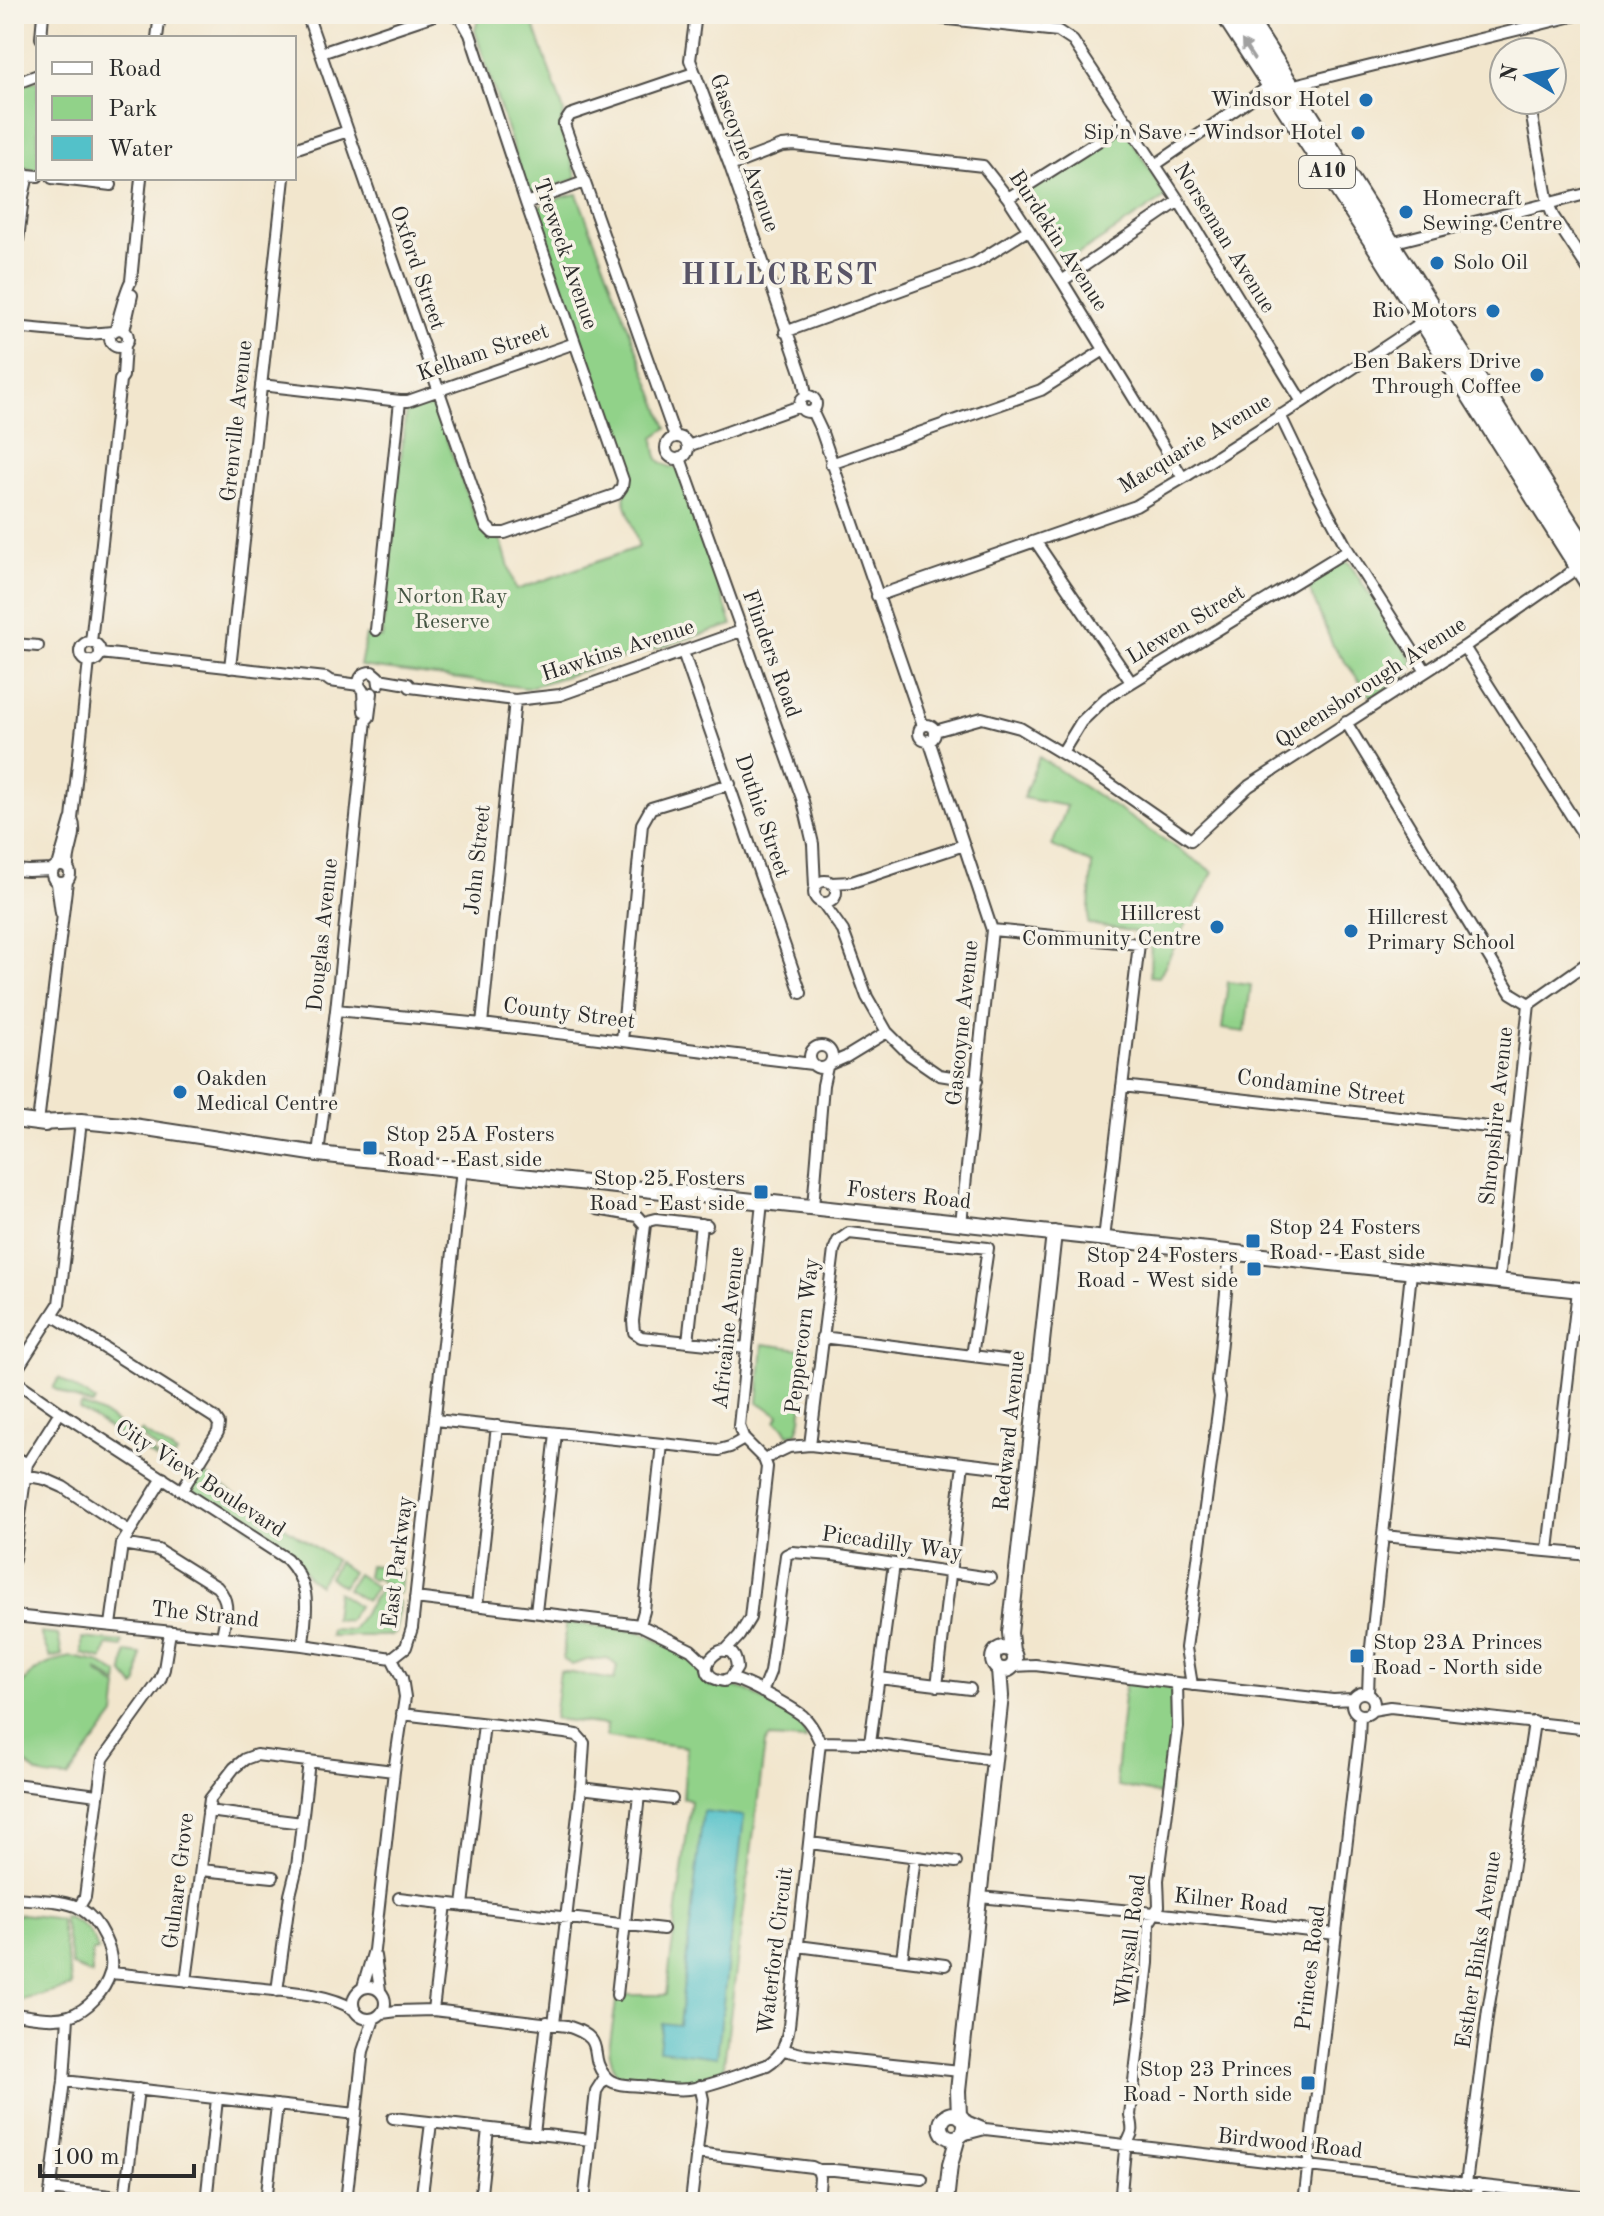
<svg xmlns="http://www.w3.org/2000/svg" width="1604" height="2216" font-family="'Old Standard TT',serif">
<rect width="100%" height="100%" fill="#f7f3e8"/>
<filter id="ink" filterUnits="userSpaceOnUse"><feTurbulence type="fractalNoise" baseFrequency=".0125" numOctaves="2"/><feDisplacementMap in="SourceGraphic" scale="16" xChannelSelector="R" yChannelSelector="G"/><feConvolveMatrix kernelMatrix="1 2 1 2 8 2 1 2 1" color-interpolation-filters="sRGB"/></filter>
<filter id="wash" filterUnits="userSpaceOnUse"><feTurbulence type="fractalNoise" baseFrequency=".006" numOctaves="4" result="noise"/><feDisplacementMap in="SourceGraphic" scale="32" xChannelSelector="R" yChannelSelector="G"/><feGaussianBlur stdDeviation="1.8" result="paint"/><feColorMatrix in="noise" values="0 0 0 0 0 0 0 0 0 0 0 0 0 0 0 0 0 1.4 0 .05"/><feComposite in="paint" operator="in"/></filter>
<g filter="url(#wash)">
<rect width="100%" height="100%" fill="#f2e6cd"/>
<path fill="#91d289" stroke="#5e7e5a" stroke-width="2" d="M479 14H530L564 112 561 125 577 178 529 197 475 31Z
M38 81V171L22 167 14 161V90L29 82Z
M1124 127 1166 197 1063 264 1019 195Z
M577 194 667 428 654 437C655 458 656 464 678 469L732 625 527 688 360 666 366 635 382 638 406 409 432 400 476 519 485 534 501 540 516 590 639 547 624 498 631 483 535 209 562 197Z
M1340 561 1349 563 1413 661 1411 671 1372 698 1332 644 1307 583Z
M1039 757 1213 872 1159 977 1150 976 1151 938 1136 932 1088 924 1092 864 1052 846 1067 806 1023 798Z
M1228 982 1251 985 1245 1032 1222 1029Z
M763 1344 809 1350 801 1419 797 1433 788 1434 784 1427 776 1421 779 1415 758 1402Z
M59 1378 95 1401 93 1405 70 1397 53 1388Z
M82 1405C111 1415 136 1436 157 1457L156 1459 79 1409Z
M141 1431 177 1454 174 1458C161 1453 149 1444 139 1434Z
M201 1472 335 1560 319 1585 308 1577 298 1562 281 1550 280 1545 255 1529 249 1530 246 1527 244 1521 210 1500 205 1501 195 1494 192 1486Z
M338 1562 352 1572 343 1586 329 1577Z
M369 1565 399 1569 402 1571 400 1593 395 1594 391 1591 393 1589 376 1578 373 1580 367 1576Z
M357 1574 376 1587 366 1601 347 1589Z
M380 1589 399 1602 396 1632 391 1635 383 1636H330L331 1629 352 1630Z
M337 1592 358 1606 348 1621 334 1619Z
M566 1622 641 1632 682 1653 697 1666 700 1674 710 1687 729 1686 747 1690 802 1725 806 1740 769 1738 765 1744 723 2072 687 2082 615 2074 609 2050 617 1995H666L691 1801 683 1798 687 1747 606 1737 607 1725 554 1719 560 1671 614 1680 617 1666 608 1658 587 1660 572 1665 563 1659Z
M40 1633 58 1635 62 1655 50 1658Z
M82 1638 123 1642 122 1647 107 1645 103 1659 82 1654Z
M126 1652 141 1654 138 1683 135 1687 123 1673Z
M71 1657 98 1662 119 1675 118 1684 97 1670V1672L118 1687 115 1715 68 1778C58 1777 45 1778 37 1773 20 1763 14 1743 14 1725 14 1717 13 1708 15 1700 21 1675 47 1661 71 1657Z
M1126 1677 1177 1683 1169 1796 1118 1786 1116 1775Z
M22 1914 60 1919 72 1987 14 2002V1916Z
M63 1916C82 1921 92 1932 98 1950L92 1952V1975L72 1966Z"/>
<path fill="#53c1c9" stroke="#3f767a" stroke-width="2" d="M703 1811 744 1816 717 2057 659 2050 662 2023 679 2025Z"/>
</g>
<g filter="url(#ink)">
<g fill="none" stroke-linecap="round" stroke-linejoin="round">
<g stroke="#494743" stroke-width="14">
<path id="street" d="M307 14 486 526 493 533H505L617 494 622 487 623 480 526 203 470 34 461 18
M452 14 461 18 470 14
M696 14 690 60 730 166 803 378 806 395
M903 14 1058 31 1073 41 1179 201 1302 402
M41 38 43 14
M157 38 160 14
M321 53 437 14
M14 84 38 75
M1290 86 1581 14
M1529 101 1548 203 1553 216 1590 272
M294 149 348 131
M1155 165 1271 85
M730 166 782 146 794 145 983 166 1008 198 1062 281 1183 478
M14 168 28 175 38 176
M52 178 111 185
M1008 198 1128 122
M526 203 584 182
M1391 243 1590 193
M14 276 23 197 28 175
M1062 281 1179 201
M14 327 88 334 113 332
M110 338a9 9 0 1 1 18 0a9 9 0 1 1-18 0Z
M116 330C117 322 127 287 131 281L141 178
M124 331 132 295
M785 332 975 263 1028 230
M261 385 400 401H408L575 343
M800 404a8 8 0 1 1 16 0a8 8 0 1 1-16 0Z
M812 411 821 430 923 726
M1280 415 1316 490 1348 550 1425 670
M675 437 564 124 570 115 694 73
M666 448a11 11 0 1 1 22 0a11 11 0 1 1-22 0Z
M688 446 800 406
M680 458 803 801 813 844 815 887
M831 464 1041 390 1104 350
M1036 542 1131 682
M877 596 1136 506 1183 478 1302 402 1424 321
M376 630 400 401
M91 642 120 380 123 376 125 345
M80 652a10 10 0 1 1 20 0a10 10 0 1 1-20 0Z
M14 644 38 646
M1464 647 1590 845
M683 652 801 993
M100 653 326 678 330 681 359 685
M230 668 284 178
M379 679 408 684 410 687 515 700 560 695 741 631
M364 711 363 691 359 685C359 677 363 672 372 672L378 677 379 684
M1346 722 1511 993 1529 1004
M919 733a8 8 0 1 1 16 0a8 8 0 1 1-16 0Z
M935 731 982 718 1020 728 1093 772 1191 840 1249 786 1464 647 1579 567
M929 740 992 930 961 1224
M1062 753 1081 722 1106 698 1348 550
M52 874a9 9 0 1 1 18 0a9 9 0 1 1-18 0Z
M58 866 71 820
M68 868C67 851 79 835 72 819L89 661
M14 870 28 871 53 870
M814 892a11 11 0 1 1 22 0a11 11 0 1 1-22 0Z
M57 883 61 913
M831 883 852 882 964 845
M823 903 843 931 867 997 887 1032 910 1055 939 1075 977 1081
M992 930 1139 944 1104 1239
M1529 1004 1590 961
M336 1010 482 1024 812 1064
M482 1024 515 700
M622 1041 642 824 651 808 730 784
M810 1057a11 11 0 1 1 22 0a11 11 0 1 1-22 0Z
M830 1064 846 1057 887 1032
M1122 1086 1515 1130
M38 1123 67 881
M318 1154 336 1010 366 720 369 717 372 693
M813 1207 823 1085 827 1067
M597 1209 637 1216 645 1225
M707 1225 656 1219 648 1221 645 1225 633 1321 634 1332 641 1337 746 1348
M1499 1281 1529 1004
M54 1316 215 1418 219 1424 218 1432 182 1490
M822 1337 1012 1361
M688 1342 701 1224
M14 1374 59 1304 80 1130
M14 1380 60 1412 287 1559C313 1588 306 1609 303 1645
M435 1420 719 1450 730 1447 744 1439
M810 1445 834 1250 838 1241 849 1233 988 1248 972 1356
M14 1456 27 1464
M764 1459 789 1447 810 1445 1005 1468
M24 1475 45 1479 63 1487 129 1531
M1383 1536 1590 1555
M122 1544 158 1550 217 1587C232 1603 225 1616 222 1637
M1548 1550 1578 1290
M14 1559 27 1464 60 1412
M415 1598 640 1625 691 1650 707 1665
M477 1605 497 1426
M536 1612 556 1433
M14 1616 303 1645 392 1658
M111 1625 122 1544 163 1478
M640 1625 644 1611 662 1444
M725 1651 739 1636 750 1618 767 1467 764 1459 744 1439 739 1426 762 1202
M1014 1666 1035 1665 1177 1683 1333 1700 1353 1699
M879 1678 970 1689
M1192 1685 1186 1648 1220 1397 1217 1381 1230 1253
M937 1686 963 1464
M762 1692 770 1672 786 1555 792 1552 833 1555 990 1578
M1352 1704a11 11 0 1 1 22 0a11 11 0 1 1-22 0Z
M1368 1694 1369 1666 1411 1273
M1372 1710 1390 1707 1590 1729
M402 1714 565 1733 577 1735 584 1743 581 1788 554 2024
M820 1742 870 1743 994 1760
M870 1743 894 1564
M14 1784 97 1795
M581 1788 672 1799
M208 1811 302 1823
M810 1843 956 1862
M201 1870 273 1877
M979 1897 1154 1913 1336 1934
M14 1898C32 1900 66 1899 81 1909 98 1919 116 1952 110 1973 105 1991 88 2010 69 2016 52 2021 31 2016 14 2014
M399 1898 663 1929
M463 1906 484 1724
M79 1907 85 1897 103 1759 160 1680 164 1669 170 1632
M798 1946 945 1965
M375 1956 380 1990
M902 1959 915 1857
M110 1973C155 1977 200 1982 245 1987 277 1991 327 1992 353 2009
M186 1981 210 1799 234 1768 245 1759 256 1755 394 1771
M353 2003a16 16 0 1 1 32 0a16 16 0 1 1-32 0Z
M363 1987 374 1950 394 1771 405 1697 402 1678 392 1658 406 1647 412 1628 462 1169
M277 1991 290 1895 297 1867 309 1761
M617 1995 639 1795
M433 2010 446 1904
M382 2013 397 2011 433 2010 567 2026C610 2040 586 2053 605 2076 613 2086 628 2085 640 2086 656 2087 673 2091 689 2089 715 2085 742 2073 767 2065 783 2055 786 2044 789 2026L820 1742C816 1733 811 1723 803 1716 793 1708 742 1679 731 1679 720 1678 730 1683 719 1680 685 1671 734 1626 737 1668L730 1679
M784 2050 806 2055 960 2071
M64 2081 356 2114
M393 2118 591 2140
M964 2120 985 2129 1590 2198
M534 2134 547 2022
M962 2135 985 2129
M696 2153 812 2167 818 2170 820 2177 818 2202
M818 2170H834L922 2179
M1466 2184 1488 2010 1511 1878 1534 1722
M51 2189 161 2202
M125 2198 138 2089
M49 2202 64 2081 68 2017
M206 2202 217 2099
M266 2202 277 2105
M346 2202 363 2051 374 2019
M421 2202 431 2123
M480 2202 488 2129
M584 2202 596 2091 605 2077
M691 2202 703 2099 700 2086
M1120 2202C1122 2185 1123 2168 1125 2151 1129 2132 1136 2139 1130 2115L1148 1963 1149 1923 1159 1906 1158 1880 1178 1727 1177 1683
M1304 2202 1359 1739 1360 1715
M1476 2202 1478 2185"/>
</g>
<g stroke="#494743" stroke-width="18">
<path id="secondary" d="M14 1120 45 1124
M38 1123 81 1121 133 1126 318 1154 1590 1291
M993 1659a11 11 0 1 1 22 0a11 11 0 1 1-22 0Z
M1012 1651 1010 1633 1054 1233
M941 2126a12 12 0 1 1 24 0a12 12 0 1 1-24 0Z
M959 2115 958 2091 1001 1696 999 1669
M946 2202 950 2165 958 2137"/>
</g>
<g stroke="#494743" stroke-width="22">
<path id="highway" d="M1225 14 1379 250 1590 584
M1244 14 1590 557"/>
</g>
<use href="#street" stroke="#fff" stroke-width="10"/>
<use href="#secondary" stroke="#fff" stroke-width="14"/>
<use href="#highway" stroke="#fff" stroke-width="18"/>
</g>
<defs><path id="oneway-solid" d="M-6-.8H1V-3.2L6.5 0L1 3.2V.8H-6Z" transform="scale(2)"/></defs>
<use fill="#a0a0a0" href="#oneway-solid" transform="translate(1248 50) rotate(-123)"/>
</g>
<g fill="#1f6fb2" stroke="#f7f3e8" stroke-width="3">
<circle cx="1366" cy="100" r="8"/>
<circle cx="1358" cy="133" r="8"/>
<circle cx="1406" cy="212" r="8"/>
<circle cx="1437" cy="263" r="8"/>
<circle cx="1493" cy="311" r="8"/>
<circle cx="1537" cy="375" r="8"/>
<circle cx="1217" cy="927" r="8"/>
<circle cx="1351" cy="931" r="8"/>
<circle cx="180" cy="1092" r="8"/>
<rect x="362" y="1140" width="16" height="16" rx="4"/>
<rect x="753" y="1184" width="16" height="16" rx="4"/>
<rect x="1245" y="1233" width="16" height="16" rx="4"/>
<rect x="1246" y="1261" width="16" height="16" rx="4"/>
<rect x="1349" y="1648" width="16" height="16" rx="4"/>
<rect x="1300" y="2075" width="16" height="16" rx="4"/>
</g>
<g text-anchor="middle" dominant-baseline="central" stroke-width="7" stroke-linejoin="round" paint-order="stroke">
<rect fill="#f7f3e8" stroke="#686764" stroke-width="2" x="1299" y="156" width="56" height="32" rx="6"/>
<g font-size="20" font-weight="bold" fill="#2b2b2b">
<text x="1327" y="172">A10</text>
</g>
<g font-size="22" fill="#2b2b2b" stroke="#f7f3e8" text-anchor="end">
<text x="1350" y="100">Windsor Hotel</text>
<text x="1342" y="133">Sip'n Save - Windsor Hotel</text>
<text x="1422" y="199" text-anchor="start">Homecraft<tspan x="1422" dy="25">Sewing Centre</tspan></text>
<text x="1453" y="263" text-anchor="start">Solo Oil</text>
<text x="1477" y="311">Rio Motors</text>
<text x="1521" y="362">Ben Bakers Drive<tspan x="1521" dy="25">Through Coffee</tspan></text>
<text x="1201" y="914">Hillcrest<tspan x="1201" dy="25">Community Centre</tspan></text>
<text x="1367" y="918" text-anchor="start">Hillcrest<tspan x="1367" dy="25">Primary School</tspan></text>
<text x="196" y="1079" text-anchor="start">Oakden<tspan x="196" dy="25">Medical Centre</tspan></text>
<text x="386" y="1135" text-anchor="start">Stop 25A Fosters<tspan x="386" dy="25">Road - East side</tspan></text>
<text x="745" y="1179">Stop 25 Fosters<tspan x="745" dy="25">Road - East side</tspan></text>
<text x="1269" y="1228" text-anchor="start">Stop 24 Fosters<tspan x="1269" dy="25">Road - East side</tspan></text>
<text x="1238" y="1256">Stop 24 Fosters<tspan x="1238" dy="25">Road - West side</tspan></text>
<text x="1373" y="1643" text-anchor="start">Stop 23A Princes<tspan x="1373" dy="25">Road - North side</tspan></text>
<text x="1292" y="2070">Stop 23 Princes<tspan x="1292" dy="25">Road - North side</tspan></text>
</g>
<g font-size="22" fill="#2b2b2b" stroke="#f7f3e8">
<text transform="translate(744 153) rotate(70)">Gascoyne Avenue</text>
<text transform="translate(1224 238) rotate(58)">Norseman Avenue</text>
<text transform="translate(1058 241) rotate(57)">Burdekin Avenue</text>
<text transform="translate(565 254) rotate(71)">Treweck Avenue</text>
<text transform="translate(417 268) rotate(71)">Oxford Street</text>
<text transform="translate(483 353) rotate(-19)">Kelham Street</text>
<text transform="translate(237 421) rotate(-84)">Grenville Avenue</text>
<text transform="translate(1195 444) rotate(-31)">Macquarie Avenue</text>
<text transform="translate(1186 625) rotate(-31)">Llewen Street</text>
<text transform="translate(618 651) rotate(-18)">Hawkins Avenue</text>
<text transform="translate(771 654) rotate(70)">Flinders Road</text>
<text transform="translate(1371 683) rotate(-33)">Queensborough Avenue</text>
<text transform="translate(762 816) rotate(71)">Duthie Street</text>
<text transform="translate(478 860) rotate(-84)">John Street</text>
<text transform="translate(323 935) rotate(-84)">Douglas Avenue</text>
<text transform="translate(569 1014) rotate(7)">County Street</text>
<text transform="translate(963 1023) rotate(-84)">Gascoyne Avenue</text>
<text transform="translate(1321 1088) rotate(7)">Condamine Street</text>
<text transform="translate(1497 1116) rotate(-84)">Shropshire Avenue</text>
<text transform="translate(909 1196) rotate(6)">Fosters Road</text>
<text transform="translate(729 1328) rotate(-84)">Africaine Avenue</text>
<text transform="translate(803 1336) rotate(-83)">Peppercorn Way</text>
<text transform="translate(1010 1431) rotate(-84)">Redward Avenue</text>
<text transform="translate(200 1479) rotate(33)">City View Boulevard</text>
<text transform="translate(892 1544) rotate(8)">Piccadilly Way</text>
<text transform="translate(398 1562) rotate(-83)">East Parkway</text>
<text transform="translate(205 1615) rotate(6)">The Strand</text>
<text transform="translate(179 1881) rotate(-83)">Gulnare Grove</text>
<text transform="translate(1231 1902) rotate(6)">Kilner Road</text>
<text transform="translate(1131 1941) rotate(-83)">Whysall Road</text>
<text transform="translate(1479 1950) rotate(-81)">Esther Binks Avenue</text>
<text transform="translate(776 1951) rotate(-83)">Waterford Circuit</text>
<text transform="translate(1311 1968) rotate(-83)">Princes Road</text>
<text transform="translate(1290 2144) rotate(6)">Birdwood Road</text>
</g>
<g font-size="22" fill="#445542" stroke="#f7f3e8">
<text x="452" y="597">Norton Ray<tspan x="452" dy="25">Reserve</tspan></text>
</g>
<g font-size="30" font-weight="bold" letter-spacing="2" fill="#595568" stroke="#f7f3e8">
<text x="780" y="276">HILLCREST</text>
</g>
</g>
<rect width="1604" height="2216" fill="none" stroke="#f7f3e8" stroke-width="48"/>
<rect x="36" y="36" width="260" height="144" fill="#f7f3e8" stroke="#a5a39c" stroke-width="2"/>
<rect x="52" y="62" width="40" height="12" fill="#ffffff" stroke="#a5a39c" stroke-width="2"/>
<text x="108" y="76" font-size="24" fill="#2b2b2b">Road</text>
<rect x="52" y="96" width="40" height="24" fill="#91d289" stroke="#a5a39c" stroke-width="2"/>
<text x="108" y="116" font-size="24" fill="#2b2b2b">Park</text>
<rect x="52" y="136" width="40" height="24" fill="#53c1c9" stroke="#a5a39c" stroke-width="2"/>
<text x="108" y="156" font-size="24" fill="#2b2b2b">Water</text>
<g transform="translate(1528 76) rotate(280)"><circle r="38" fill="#f7f3e8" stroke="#a5a39c" stroke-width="2"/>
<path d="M0-6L14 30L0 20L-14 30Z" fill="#1f6fb2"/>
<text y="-12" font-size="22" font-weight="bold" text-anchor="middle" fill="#2b2b2b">N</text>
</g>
<path d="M40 2164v12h154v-12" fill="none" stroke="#2b2b2b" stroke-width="4"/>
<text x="52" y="2164" font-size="24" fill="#2b2b2b" stroke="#f7f3e8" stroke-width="6" paint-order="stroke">100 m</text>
</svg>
